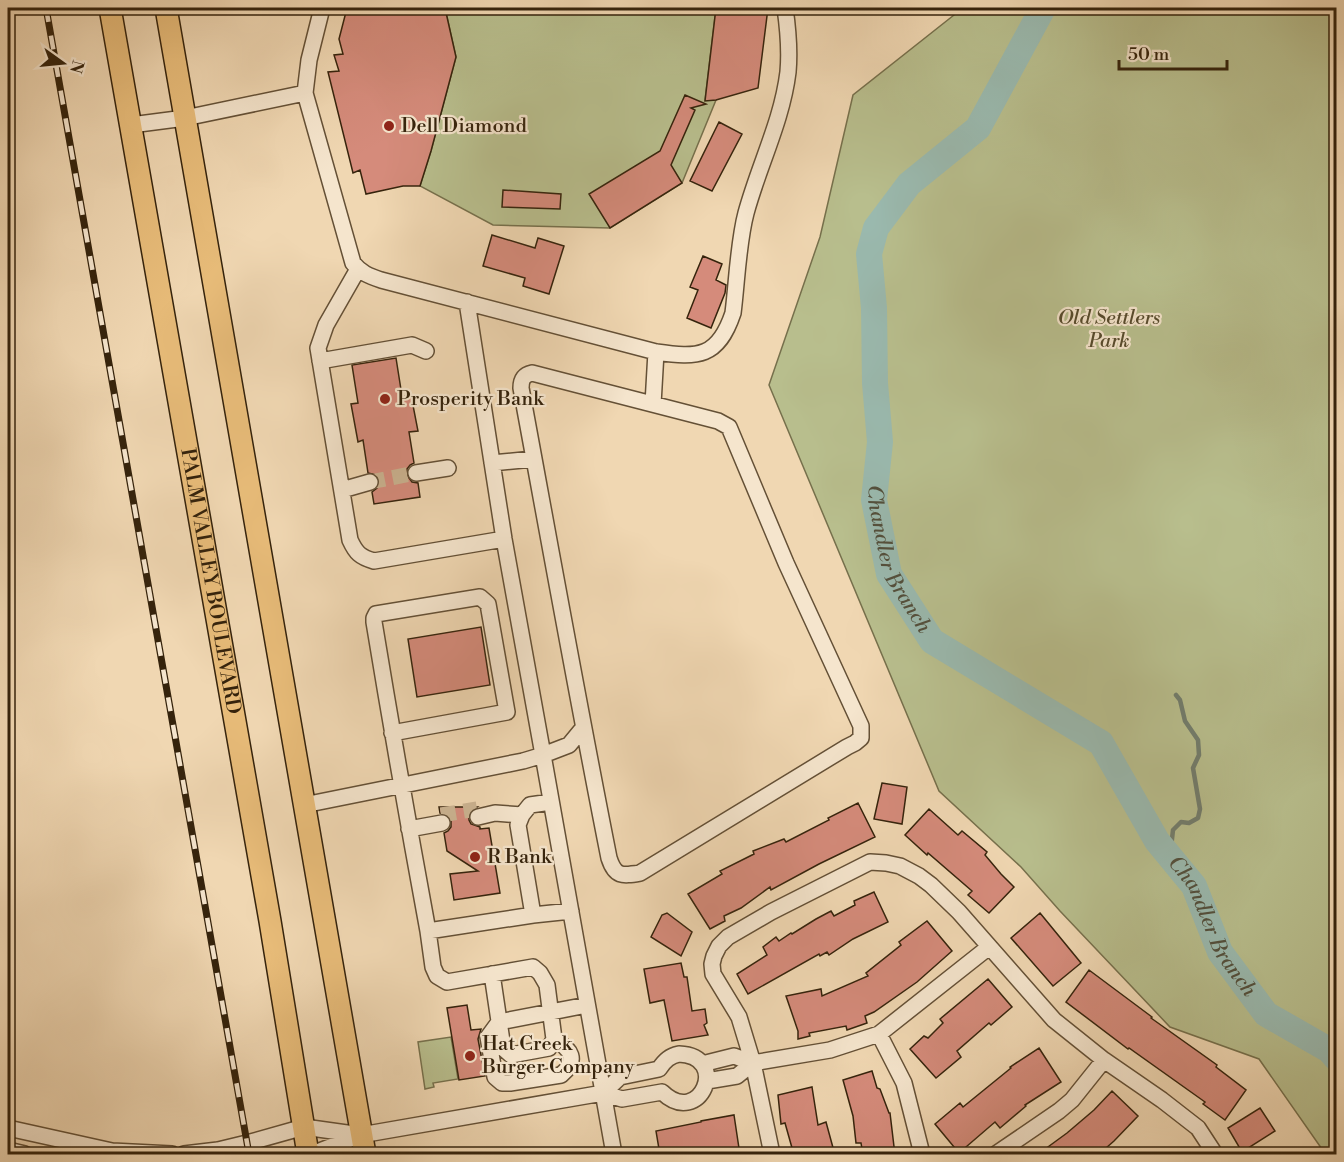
<svg xmlns="http://www.w3.org/2000/svg" width="1344" height="1162" font-family="'Libre Bodoni',serif">
<rect width="100%" height="100%" fill="#f0d7b2"/>
<filter id="stains"><feTurbulence type="fractalNoise" baseFrequency=".00333" numOctaves="4"/><feColorMatrix values="0 0 0 0 .2 0 0 0 0 .09 0 0 0 0 .02 0 0 0 .5 -.17"/></filter>
<radialGradient id="worn" r=".72"><stop offset=".6" stop-color="#630" stop-opacity="0"/><stop offset="1" stop-color="#630" stop-opacity=".3"/></radialGradient>
<path fill="#b8be8d" stroke="#76704c" stroke-width="1.5" d="M445 8H716L705 100H716L682 183 610 228 493 225 420 186 431 151 456 57Z
M961 8H1336V1154L1324 1152 1259 1059 1170 1027 1060 911 1021 867 939 791 769 385 820 237 853 95 954 15Z
M451 1037 458 1079 433 1083 434 1087 425 1089 418 1042Z"/>
<g fill="none" stroke-linecap="round" stroke-linejoin="round">
<path stroke="#727d6d" stroke-width="4.5" d="M1170 857 1173 830 1181 822 1189 823 1198 818 1200 809 1193 768 1199 755 1198 740 1185 721 1180 700 1176 695
M1317 1043 1321 1040 1336 1042"/>
<path stroke="#9ab9ae" stroke-width="26" id="s1" d="M1043 8 978 128 909 184 876 228 869 254 874 308 875 383 880 442 874 500 889 574 932 641 1101 743 1157 841 1194 886 1220 952 1266 1014 1329 1050 1336 1058"/>
</g>
<path fill="#d58b7b" stroke="#35230c" stroke-width="1.5" d="M347 8H445L456 57 431 151 420 186H403L366 194 360 170 353 173 328 72 339 71 334 55 343 54 339 39Z
M716 8H768L758 88 716 100 705 101Z
M685 95 706 104 691 108 695 110 671 165 682 183 610 228 589 194 660 151Z
M719 122 742 134 712 191 690 181Z
M503 190 561 194 560 209 502 207Z
M492 235 535 248 538 238 564 246 549 294 523 286 525 278 483 266Z
M703 256 722 264 716 280 726 285 725 293 711 328 687 318 698 290 690 287Z
M396 358 402 396 411 395 418 431 409 432 414 463 410 465 407 469V475L412 482 418 483 420 497 374 504 372 492 377 488 379 480 376 475 368 473 363 440 358 442 351 404 358 403 352 365Z
M481 627 490 685 417 697 408 639Z
M882 783 907 787 902 824 874 819Z
M858 803 875 837 819 864 771 890 770 887 741 908 724 916 725 921 710 929 688 894 722 874 720 871 754 854 753 851 784 839 786 842 829 820 828 818Z
M439 807H477L472 810 469 814V820L471 824 480 827V829L489 828 500 893 454 900 450 874 478 871 447 851 444 833 448 831 451 827V821L446 814 440 813Z
M929 809 958 835 962 831 987 852 985 855 1001 874 1014 887 989 913 968 895 972 891 928 853 927 855 905 835Z
M874 892 888 922 853 939 829 955 827 952 820 956 819 954 748 994 737 974 767 955 763 947 776 937 779 941 791 933 792 934 816 919 831 911 834 916 855 905 854 901Z
M667 913 692 932 681 956 651 937 662 915Z
M1040 913 1081 963 1053 986 1011 938Z
M927 921 952 951 917 982 874 1012 865 1016 867 1023 847 1030 846 1026 809 1033 810 1036 798 1039V1031L786 996 821 989 822 996 868 976 866 973 901 945 899 942Z
M681 963 684 977H687L692 1011 705 1009 707 1023 704 1025 708 1035 672 1041 664 1000 650 1003 644 969Z
M1089 970 1152 1017 1151 1018 1217 1065 1216 1067 1246 1090 1225 1120 1203 1104 1205 1102 1129 1048 1128 1049 1066 1002Z
M988 979 1012 1007 991 1025 989 1023 957 1051 961 1057 936 1078 910 1049 924 1036 928 1038 943 1023 940 1019Z
M467 1005 471 1030 481 1029 478 1039 485 1076 459 1080 447 1008Z
M1039 1048 1061 1082 1025 1105 1026 1106 1000 1128 995 1122 959 1153 935 1124 960 1103 963 1107 1011 1068 1010 1067Z
M872 1071 877 1088 880 1089 889 1113H890L895 1155H863L861 1143H856L853 1116 843 1080Z
M812 1087 818 1125 826 1122 835 1155H794L785 1123 781 1124 778 1095Z
M1112 1091 1138 1116 1114 1141 1098 1155H1037L1067 1133 1094 1110Z
M1260 1108 1275 1131 1242 1152 1228 1128Z
M734 1115 740 1155H660L656 1131 701 1122V1121Z"/>
<g fill="none" stroke-linecap="round" stroke-linejoin="round">
<path stroke="#cbb391" stroke-width="15" stroke-dasharray="15 8" stroke-linecap="butt" d="M370 482 416 473
M441 815 477 809"/>
<g stroke="#645036" stroke-width="18">
<path id="minor" d="M322 8 309 60 305 93 353 263C361 273 369 276 381 280L656 352C698 358 718 358 733 313 737 282 738 243 746 213 759 165 782 121 788 72 790 50 788 29 785 8
M131 125 185 118 305 93
M358 269 326 325 318 348 350 540C356 553 360 557 374 561L504 539
M320 361 412 345 426 351
M532 373 718 421 729 427 786 563 861 726V738L855 743 847 747 640 873C622 876 615 877 609 858 578 702 550 545 521 388 521 380 523 375 532 373Z
M653 404 656 352
M492 463 533 459
M416 473 448 468
M342 490 370 482
M583 728 569 745 543 755 614 1154
M392 733 507 712 488 604 480 597 376 614 374 618V622C391 725 409 828 428 931L533 915
M551 802 530 805 522 815 518 825 533 915 571 911
M304 805 523 761 543 755 504 539 467 302
M478 817 495 813 522 815
M409 829 442 823
M428 931 433 967 437 976 447 982 533 967 540 973 547 985 554 1039 549 1048 511 1055 503 1048 492 974
M879 1034 904 1083 922 1154
M554 1039C571 1049 579 1060 561 1075L510 1083H502L495 1077 488 1037 499 1022 587 1005
M679 1054C731 1056 700 1129 662 1092L622 1099 603 1093 620 1077 659 1069C665 1060 670 1056 679 1054Z
M702 1064 734 1056 753 1063 830 1050 879 1034 989 947
M707 1081 737 1076 753 1063
M8 1128 112 1151 172 1154
M8 1150 25 1154
M184 1154 218 1150 247 1143 304 1127 361 1135
M312 1154 361 1135 603 1093
M772 1154 753 1063 739 1017 713 974 712 964 714 956 719 946 728 937 771 912 870 862 886 863 900 866 919 876 931 885 959 912 1054 1020 1104 1060 1162 1100 1198 1128 1215 1154
M996 1154 1059 1111 1072 1100 1104 1060"/>
</g>
<g stroke="#35230c" stroke-width="24">
<g id="highway">
<path id="s2" d="M110 8 270 921 308 1154"/>
<path d="M166 8 365 1154"/>
</g>
</g>
<use href="#minor" stroke="#f5e5cd" stroke-width="15"/>
<use href="#highway" stroke="#e8bc79" stroke-width="21"/>
<g stroke="#35230c" stroke-width="7">
<path id="rail" d="M46 8 249 1154"/>
</g>
<use href="#rail" stroke="#f5e5cd" stroke-width="4.5" stroke-dasharray="14" stroke-linecap="butt"/>
</g>
<g fill="#8f2418" stroke="#f5e5cd" stroke-width="2">
<circle cx="389" cy="126" r="6"/>
<circle cx="385" cy="399" r="6"/>
<circle cx="475" cy="857" r="6"/>
<circle cx="470" cy="1056" r="6"/>
</g>
<g text-anchor="middle" dominant-baseline="central" stroke-width="4.5" stroke-linejoin="round" paint-order="stroke">
<g font-size="20" fill="#35230c" stroke="#f5e5cd" text-anchor="start">
<text x="401" y="126">Dell Diamond</text>
<text x="397" y="399">Prosperity Bank</text>
<text x="487" y="857">R Bank</text>
<text x="482" y="1044">Hat Creek<tspan x="482" dy="23">Burger Company</tspan></text>
</g>
<g font-size="20" font-style="italic" fill="#564a2c" stroke="#f5e5cd">
<text x="1109" y="318">Old Settlers<tspan x="1109" dy="23">Park</tspan></text>
</g>
<g font-size="20" fill="#35230c" stroke="#f5e5cd">
<text stroke="none"><textPath href="#s2" startOffset="582">PALM VALLEY BOULEVARD</textPath></text>
</g>
<g font-size="21" font-style="italic" fill="#53503d" stroke="#f5e5cd">
<text stroke="none"><textPath href="#s1" startOffset="618">Chandler Branch</textPath></text>
<text stroke="none"><textPath href="#s1" startOffset="1122">Chandler Branch</textPath></text>
</g>
</g>
<rect width="1344" height="1162" fill="none" stroke="#f0d7b2" stroke-width="30"/>
<rect x="9" y="9" width="1326" height="1144" fill="none" stroke="#35230c" stroke-width="3"/>
<rect x="15" y="15" width="1314" height="1132" fill="none" stroke="#35230c" stroke-width="1.5"/>
<g transform="translate(63 63) rotate(105)" stroke="#f5e5cd" stroke-width="4.5" paint-order="stroke">
<path d="M0-4.5L10 22L0 15L-10 22Z" fill="#35230c"/>
<text y="-9" font-size="16" font-weight="bold" text-anchor="middle" fill="#35230c">N</text>
</g>
<path d="M1119 60v9h108v-9" fill="none" stroke="#35230c" stroke-width="3"/>
<text x="1128" y="60" font-size="18" fill="#35230c" stroke="#f5e5cd" stroke-width="4.5" paint-order="stroke">50 m</text>
<rect width="100%" height="100%" filter="url(#stains)"/>
<rect width="100%" height="100%" fill="url(#worn)"/>
</svg>
